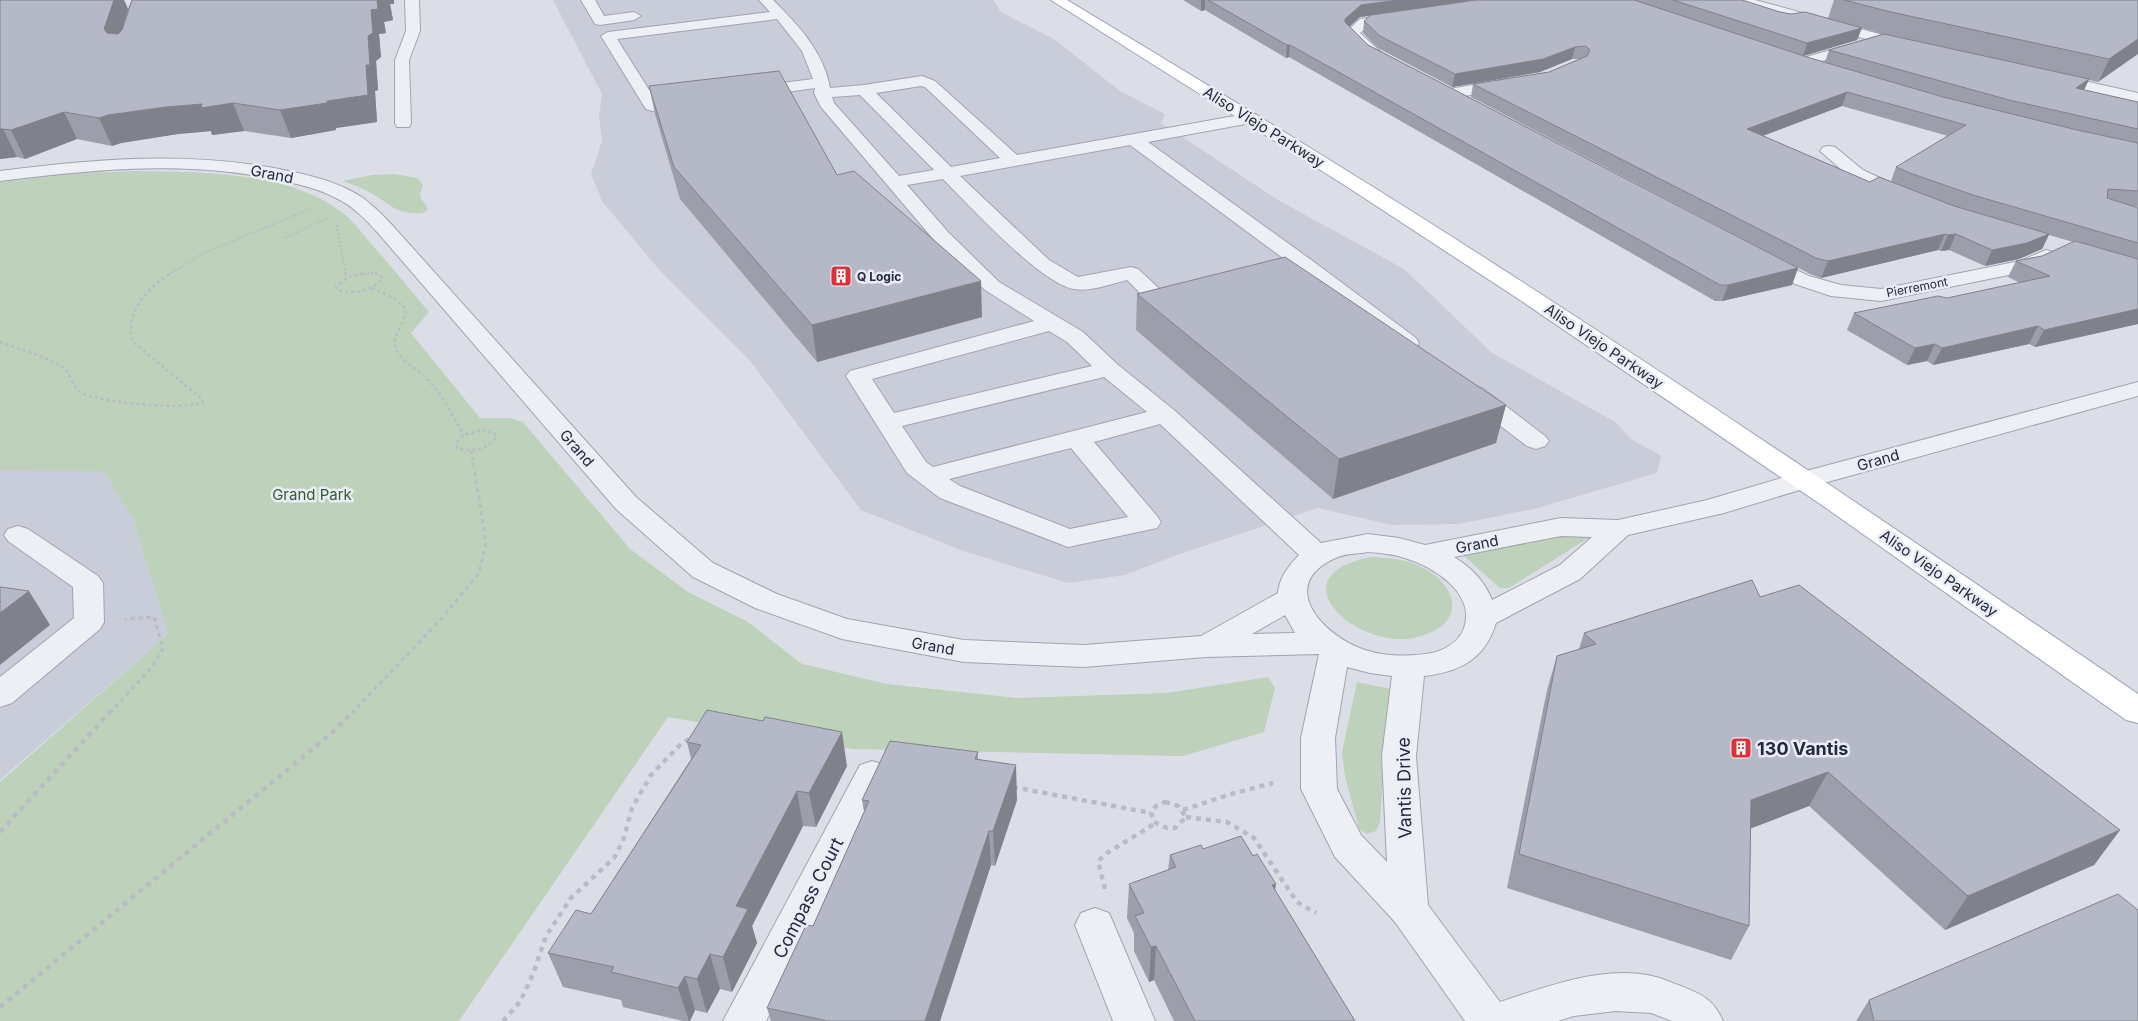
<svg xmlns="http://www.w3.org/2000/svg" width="2138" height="1021" font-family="Inter,sans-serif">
<rect width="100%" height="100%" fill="#dbdee7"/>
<path fill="#c8cdd9" d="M553 0H993L1001 12 1054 39 1120 91 1165 114 1161 123 1278 200 1404 269 1491 352 1615 422 1631 439 1661 456 1657 473 1534 509 1459 524 1391 525 1318 508 1177 555 1125 575 1068 583 963 551 861 510 751 362 661 272 602 201 591 174 602 141 599 117 602 94Z
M0 470H104L133 519 168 634 0 780Z"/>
<path fill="#bed1bb" d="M136 171C201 172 292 171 344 214 355 223 364 235 372 245 392 267 410 289 429 312L411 333 480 418H510L523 422 630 549 688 592 748 622 802 664 887 684 1017 698 1167 693 1268 677 1275 688 1264 732 1183 756 853 749 668 717 459 1021H0V782L168 634 133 519 104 471 0 470V182L81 173Z
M395 174 417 178 423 185C417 200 422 197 428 209 424 214 420 214 414 213 392 212 387 201 369 192 360 187 352 184 343 181L372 175Z
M1580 532 1587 534 1590 537 1509 588H1500L1464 556 1468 552 1525 544Z
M1371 557C1385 558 1398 558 1412 563 1455 578 1473 622 1418 637 1359 653 1272 576 1371 557Z
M1357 682 1396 690 1385 752 1380 822 1376 831 1367 834 1359 829 1345 776 1342 752Z"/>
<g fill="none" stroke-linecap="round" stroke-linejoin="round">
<g stroke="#a0a4b1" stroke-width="2">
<path id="minor" d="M405 0H419L420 31 409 60 411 123 409 127H397L395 123V60L406 31Z
M581 0H595L604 16 634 12 641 16 634 20 600 25 595 24Z
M759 0H773C798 25 824 52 830 88L864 85 922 76 935 81 1017 155 1251 113 1257 115 1259 118 1257 121 1251 123 1148 142 1314 262 1416 338 1419 343 1416 348 1408 350 1400 348 1303 273 1266 282 1259 280 1256 276 1259 272 1291 264 1130 145 960 176 1049 260 1078 277 1131 267 1138 269 1164 293 1182 289 1190 290 1193 295 1190 300C1150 309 1155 307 1127 280 1110 284 1091 292 1074 289 1041 284 969 205 943 179L907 185 948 232 999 282 1083 332 1117 364 1174 410 1321 543 1368 534 1399 538 1425 545 1561 518 1618 520 1707 500 1795 474 2138 382V396L1813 486 1724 513 1628 535 1580 579 1496 623C1485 659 1460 672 1424 676L1416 756 1428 905 1500 1002C1545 987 1604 965 1652 976 1662 978 1672 983 1681 986 1703 995 1713 999 1723 1021H1672L1651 1013 1616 1011 1574 1016 1558 1021H1465L1395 922 1335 857 1301 789V738L1319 654 1206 657 1084 667 964 662 842 639 755 608 693 577 616 509 378 233C366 220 354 207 338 199 318 188 295 183 273 179 183 160 90 170 0 181V171C93 159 186 151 279 169 303 174 329 179 351 191 367 199 380 212 392 225L636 497 713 563 777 594 847 619 964 640 1084 645 1201 636 1278 593C1279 578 1289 565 1299 555L1160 424 1094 442 1157 516 1161 522 1157 528 1068 547 940 498 907 473 846 376 850 371 1034 321 985 290 934 240 821 107 814 93 815 88 751 97 745 95 743 92 745 89 751 87 813 79 802 51 777 19 617 39 656 101 691 95 697 97 699 100 697 103 691 105 652 111 646 109 644 106 601 36 608 32 770 12ZM921 86 925 87 1000 158 951 167 876 93ZM860 95 934 170 899 176 834 103 832 97ZM1049 331 1067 342 1092 366 894 413 872 379ZM1104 377 1147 412 933 467 926 462 902 426ZM1071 448 1128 517 1070 529 960 486 949 479ZM1561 536 1592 537 1560 565 1492 600C1485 582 1471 567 1454 557ZM1368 552C1380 553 1393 554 1405 558 1434 567 1476 593 1464 628 1460 640 1448 648 1436 652 1415 657 1386 657 1365 650 1321 635 1275 583 1338 557 1348 553 1358 554 1368 552ZM1285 615 1295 633 1252 634ZM1347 667 1370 673 1392 676 1382 756 1387 862 1361 835 1337 789 1335 738Z
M1733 0H1755L1912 43 1914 46 1912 49H1902L1735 3Z
M1402 13 1409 17 1407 20 1369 26 1360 33 1383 54 1385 57 1383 60C1369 64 1353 44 1345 33L1360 19Z
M1862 41 1867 42 1869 45 1867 48 1801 67 1796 66 1794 63 1796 60Z
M2049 73 2138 93V103L2044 81 2041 78 2044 75Z
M1509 79 1514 81 1517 84 1514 87 1449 99 1443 97 1441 94 1443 91 1449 89Z
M1829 146 1835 147 1863 170 1912 193 1914 197 1912 201 1905 203 1898 201 1851 178 1820 151 1823 147Z
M2046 250 2053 252 2056 256 2053 260 2033 270 1881 301 1831 296 1795 284 1754 263 1751 259 1754 255 1761 253 1809 276 1841 285 1881 289 2020 261Z
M1473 386 1482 388 1545 436 1549 441 1545 446 1536 449 1527 446 1464 398 1461 393 1464 388Z
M18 526 28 529 98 576 103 583 104 622 100 629 12 703 0 707V677L74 618 73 587 8 541 4 535 8 529Z
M872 761 884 765 889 774 766 1021H723L860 765Z
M1095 908 1109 913 1155 1021H1113L1075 925 1081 913Z"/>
</g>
<g stroke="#99a1b3" stroke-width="2">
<path id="major" d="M1051 0H1067C1206 84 1345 168 1482 256 1703 398 1921 546 2138 694V723L2126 720 1826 508 1523 302 1349 188Z"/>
</g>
<path stroke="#b9bcc5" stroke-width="2" stroke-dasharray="2 2" stroke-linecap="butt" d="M337 225 346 275
M285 238 327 218
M168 275 204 253 310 209
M355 275 374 273 377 275"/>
<path stroke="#b9bcc5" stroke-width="2.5" stroke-dasharray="3 3" stroke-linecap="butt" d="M345 273 347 277
M363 273 348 277 336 287 338 290C354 294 371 292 382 279V277L375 273
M372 288 395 299 406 309C406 322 393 333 395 346 398 359 416 368 425 377 442 393 452 415 464 435
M0 342C19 349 44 356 61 366 72 372 71 389 84 394 105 403 182 410 202 403L203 400 132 341C125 311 147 290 170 273
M482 430 495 434 496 437C487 451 472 452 457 448V442L464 435Z
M471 451 474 468"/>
<path stroke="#b9bcc5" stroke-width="3" stroke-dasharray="4 4" stroke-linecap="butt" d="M110 713 152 667 163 648 154 617 125 619
M352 713 442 618 479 573 486 543 474 467"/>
<path stroke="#b9bcc5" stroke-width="4.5" stroke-dasharray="5 5" stroke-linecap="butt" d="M1013 787 1151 813
M1165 802 1178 806 1186 817 1175 828H1167L1154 822 1151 813 1156 806Z
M1183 810 1231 794 1273 783
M1186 817 1227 822 1254 838 1297 902 1316 913
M0 832 111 711
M1105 889 1098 861 1107 853 1156 823
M0 1007 333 732 353 711
M503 1021 520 1002 533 974 546 936 571 898 614 858 623 841 632 808 651 775 681 744 691 738"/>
<use href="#minor" fill="#eeeff5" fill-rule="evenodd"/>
<use href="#major" fill="#fff" fill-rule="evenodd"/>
</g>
<path fill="#9c9fab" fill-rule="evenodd" d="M0 0H124L128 9 132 0H394V4H390L393 20 384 22 386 33 379 34 381 57 376 61 378 90 375 91 377 122 336 128V130L291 138 244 131 212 135 211 131 178 134 121 143 112 146 77 139 25 159 17 157 0 159Z
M1183 0H1742L1780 12 1791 14 1828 18 1834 0H2138L2098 82 2089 80 2084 90 2138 102V207L2134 206 2138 208V324L2035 347 2029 344 1933 365 1927 361 1907 365 1847 330 1854 313 1947 298 2020 283 2008 277 2016 261 2042 256 2073 242 2049 235 2042 249 2019 259 1985 266 1949 250 1941 251 1938 250 1821 278 1810 274 1471 97 1473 84 1549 72 1579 59H1572L1540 72 1452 87 1378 48 1363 33 1364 21 1370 16 1360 17 1349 26 1368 45 1798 268 1792 285 1722 301H1715L1289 57 1286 58 1205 10 1201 11ZM1862 28 1882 34 1829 50 1825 62 1804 56 1857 40ZM1842 106 1948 136 1896 167 1891 181 1870 182 1763 136Z
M649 86 837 175 982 317 817 362 680 199 655 114Z
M1137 294 1496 443 1333 499 1136 330Z
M1760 597 2120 830 2094 865 1945 930 1809 806 1751 828 1749 926 1731 960 1507 888 1547 690 1557 656 1579 649 1584 633Z
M687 742 847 766 816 827 803 826 752 926 757 943 732 992 720 989 707 1013 695 1010 690 1021H683L623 1007 621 1000 563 987 548 953 591 914 691 759Z
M978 752V759L1017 800 995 866 991 865 940 1021H771L767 1008 813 926 864 812 862 800Z
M1203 849 1275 890 1355 1021H1174L1154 980 1149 982 1134 951V933L1127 918 1129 884 1168 870 1170 855Z
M1869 1000 2138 1021H1856Z"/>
<path fill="#7f828b" d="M114 0H124L128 9 115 53 104 29Z
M377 0H394V4H390L393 20 384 22 386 33 379 34 381 57 376 61 378 90 375 91 377 122 336 128V130L291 138 280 110 327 101 366 65 368 36 371 10Z
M1201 0H1205V10L1201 11Z
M1398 0H1469V1L1360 17 1344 32 1345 19 1361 5Z
M1862 28 1857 40 1803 56 1807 43Z
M2138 39V54L2098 82 2109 59Z
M1287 45H1290L1289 57 1286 58Z
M1575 47 1572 59 1540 72 1452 87 1455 74Z
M2089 79 2083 92 2076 88Z
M1847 92 1842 106 1743 143 1747 129Z
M233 103 244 131 212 135 211 131 178 134 121 143 112 146 99 118 108 115 166 107 202 104Z
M64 112 77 139 25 159 11 130Z
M0 129H3L17 157 0 159Z
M1945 234 1938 250 1821 278 1828 261Z
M1956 234 1949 250 1941 251 1948 235Z
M2049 234 2042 249 2019 259 1985 266 1992 250Z
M1798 268 1792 285 1722 301 1728 285Z
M981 281 982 317 817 362 812 325Z
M2138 307V324L2035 347 2044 330Z
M2038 326 2029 344 1933 365 1942 348Z
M1935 344 1927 361 1907 365 1915 348Z
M1506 405 1496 443 1333 499 1339 459Z
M29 591 50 625 0 665V613Z
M842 732 847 766 816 827 809 793Z
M1016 765 1017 800 995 866 993 831Z
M1828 772 1809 806 1734 835 1751 800Z
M797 791 803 826 752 926 757 943 732 992 723 957 736 906Z
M2120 830 2094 865 1945 930 1968 896Z
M989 831 991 865 940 1021H925Z
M1276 884 1271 918 1272 885Z
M1156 946 1154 980 1149 982 1151 947Z
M710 954 720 989 707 1013 697 979Z
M685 976 695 1010 690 1021H689L678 988Z"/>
<path fill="#b5b9c7" stroke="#7f828b" d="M0 0H114L104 29 107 33 118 34 122 30 132 0H377L378 9 371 10 373 33 368 36 370 65H366L368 95 327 101V103L280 110 233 103 201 108 202 104 166 107 108 115 99 118 64 112 11 130 3 129H0Z
M1208 0H1398L1361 5 1345 19V22L1368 45 1798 268 1728 285H1720L1290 45H1287Z
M1476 0H1634L1810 58 1943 97 2077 130 2138 143V191L2108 189 2107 198 2138 208V243L1973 195 1910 173 1896 167 1966 125 1847 92 1747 129 1870 182 1879 177 1954 206 2049 234 2027 243 1992 250 1956 234 1948 235 1945 234 1828 261 1816 258 1473 84 1549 72 1587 56 1590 50 1586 46 1575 47 1543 59 1455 74 1380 36 1364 21 1371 15Z
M1673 0H1742L1780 12 1791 14 1805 12 1862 28 1807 43Z
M1844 0H2138V39L2109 59 1891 12Z
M1884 34 2089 79 2076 88 2138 102V129L2009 100 1829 50Z
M779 71 837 175 854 171 981 281 812 325 674 167 649 86Z
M2075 241 2138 259V309L2044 330 2038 326 1942 348 1935 344 1915 348 1854 313 1938 296 1947 298 2050 276 2016 261 2042 256Z
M1285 257 1506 405 1339 459 1137 294Z
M1752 580 1760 597 1799 585 2120 830 1968 896 1828 772 1751 800 1749 926 1519 854 1557 656 1596 644 1584 633Z
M0 587 29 591 0 613Z
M707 710 763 721 765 717 842 732 809 793 797 791 736 906 748 909 723 957 710 954 697 979 685 976 678 988 611 972 614 967 548 953 576 910 591 914 701 745 687 742Z
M890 741 978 752 975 759 1016 765 993 831H989L925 1021H828L767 1008 806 925 813 926 869 801 862 800Z
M1241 836 1253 856 1257 854 1276 884 1272 885 1355 1021H1195L1156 946 1151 947 1135 916 1144 913 1129 884 1176 867 1170 855 1201 845 1203 849Z
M2118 894 2138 910V1021H1874L1869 1000Z"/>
<defs>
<g id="building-square" transform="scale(1.125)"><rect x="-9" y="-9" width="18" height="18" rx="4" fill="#d93238" stroke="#eaedf5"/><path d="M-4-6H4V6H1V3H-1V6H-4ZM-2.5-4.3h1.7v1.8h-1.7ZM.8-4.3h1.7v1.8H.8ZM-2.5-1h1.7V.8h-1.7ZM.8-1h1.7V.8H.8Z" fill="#fff"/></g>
</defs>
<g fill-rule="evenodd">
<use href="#building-square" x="841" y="276"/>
<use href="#building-square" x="1741" y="748"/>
</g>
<g text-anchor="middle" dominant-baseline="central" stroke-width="5" stroke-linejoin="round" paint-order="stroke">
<g font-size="12" font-weight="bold" fill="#242a3e" stroke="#eaedf5" text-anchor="start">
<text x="857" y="276">Q Logic</text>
</g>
<g font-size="12" fill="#242a3e" stroke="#eaedf5">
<text transform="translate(1917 287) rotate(-11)">Pierremont</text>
</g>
<g font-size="15" fill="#242a3e" stroke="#eaedf5">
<text transform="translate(1264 127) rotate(32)">Aliso Viejo Parkway</text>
<text transform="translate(272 174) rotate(11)">Grand</text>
<text transform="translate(1604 346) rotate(34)">Aliso Viejo Parkway</text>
<text transform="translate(577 448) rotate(49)">Grand</text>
<text transform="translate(1878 460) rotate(-16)">Grand</text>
<text transform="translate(1477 544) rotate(-11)">Grand</text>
<text transform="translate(1939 573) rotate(35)">Aliso Viejo Parkway</text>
<text transform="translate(933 646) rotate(10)">Grand</text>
</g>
<g font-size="15" fill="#335b30" stroke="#eaedf5">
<text x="312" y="494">Grand Park</text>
</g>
<g font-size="18" font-weight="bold" fill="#242a3e" stroke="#eaedf5" text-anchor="start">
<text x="1757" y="748">130 Vantis</text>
</g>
<g font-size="18" fill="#242a3e" stroke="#eaedf5">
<text transform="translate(1404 788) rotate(-91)">Vantis Drive</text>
<text transform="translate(808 898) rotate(-63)">Compass Court</text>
</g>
</g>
</svg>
